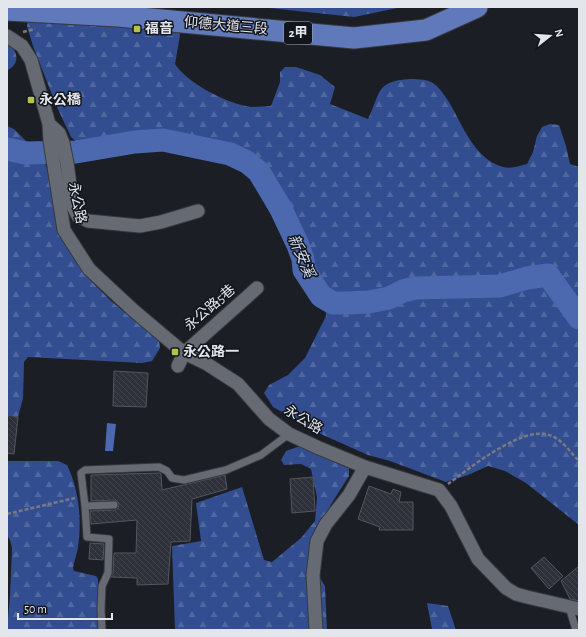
<svg xmlns="http://www.w3.org/2000/svg" width="586" height="637" font-family="'Alegreya Sans','Noto Sans TC',sans-serif">
<defs>
<pattern id="forest-firs" width="22" height="20" patternUnits="userSpaceOnUse"><rect width="22" height="20" fill="#324d90"/><path d="M5 1l3.5 6h-7zM16 11l3.5 6h-7z" fill="#5067a0"/></pattern>
<pattern id="building-back-hatch" width="6" height="6" patternUnits="userSpaceOnUse"><rect width="6" height="6" fill="#2e3139"/><path d="M-1 5l2 2M0 0l6 6M5-1l2 2" fill="none" stroke="#42454c"/></pattern>
</defs>
<rect width="100%" height="100%" fill="#1b1e25"/>
<path fill="url(#forest-firs)" d="M260 7H402L354 17Z
M28 21 178 29 180 35 175 64C187 83 229 105 252 107 258 107 264 106 271 106L280 82V72L285 67H296L320 75 335 87 330 104 368 119C381 93 375 81 410 79 415 79 425 79 431 82 439 86 444 95 449 102 462 124 475 160 503 167 511 169 519 166 527 164L533 152 537 136 542 127 550 124 559 125 566 146 570 164 579 167V525L526 483 505 471 488 466 468 475 446 482 390 461 368 455 323 435 273 407 264 393 269 385 288 375 305 358 326 316 324 286 312 269 304 242 265 173 251 156 224 147 178 137 151 133 122 140 84 145 78 143 71 137 56 105 33 46 27 26Z
M7 41C17 51 22 62 7 71Z
M7 126 14 129 43 158 52 183 64 241 76 261 93 283 110 300 129 316 155 335 159 340 160 348 152 361 142 363 28 357 24 362 23 398 18 417 7 415Z
M303 445 349 468V476L330 506V510L311 563 325 586 327 630H175L172 546 201 541 196 503 242 487 264 560 272 562 301 538 315 521 317 497 311 469 301 464 284 465 281 460 286 451Z
M7 461H58L67 465C79 489 82 520 78 547 77 554 74 561 73 568L74 571 96 576 98 579 99 630H7L10 596 12 548 10 540 7 535Z
M427 603 448 606 456 630H428L432 629Z"/>
<path fill="#4c69af" d="M107 423 116 424 113 451H105Z"/>
<g fill="none" stroke-linecap="round" stroke-linejoin="round">
<path stroke="#4c69af" stroke-width="4" d="M575 314 579 313"/>
<path stroke="#4c69af" stroke-width="23" d="M7 149 25 153 76 152 135 142 163 140 230 154 247 162 259 172 281 209 298 245 303 259 304 270 321 296 333 303H348L369 302 389 298 403 291 415 288 500 286 527 278 548 275 579 318"/>
</g>
<path fill="url(#building-back-hatch)" stroke="#52565f" d="M114 371 148 373 146 407 113 406Z
M7 415 18 417 14 454 7 453Z
M160 473 161 474 162 490 225 475 227 489 192 499 190 541 171 542 168 584 137 585V578L111 577 113 573 114 553H136L137 520 91 524 90 511 115 510 118 508 119 505 118 502 114 500 91 501V475Z
M313 477 315 511 292 513 290 479Z
M369 486 391 494 393 489 401 492 399 502H413V530H379L380 527 358 519Z
M90 543 104 544 103 560 89 559Z
M544 557 563 576 549 589 531 568Z
M579 566V601L570 599 561 581Z"/>
<g fill="none" stroke-linecap="round" stroke-linejoin="round">
<g stroke="#37393f" stroke-width="9">
<path id="lane" d="M85 506 114 505
M569 607 576 630
M102 630 101 609 102 586 108 573 109 539 87 537 85 506 81 473 85 470 159 467 167 471 172 478 184 480 226 470 261 455 289 434"/>
</g>
<g stroke="#37393f" stroke-width="15">
<path id="street" d="M7 36 22 46 31 60 49 124 50 141 64 230 89 269 133 310 184 353 207 364 238 384 269 419 289 434 319 448 365 467 439 490 451 506 478 559 506 588 516 594 527 597 579 609
M49 124 59 133 63 143 67 163 73 206 78 216 88 221 140 226 161 222 198 211
M178 366 184 353 257 288
M316 630 313 575 317 541 326 524 349 495 365 467"/>
</g>
<g stroke="#37393f" stroke-width="23">
<path id="primary" d="M7 10 118 16 354 38 426 30 477 7"/>
</g>
<path stroke="#777a80" stroke-width="2.5" stroke-dasharray="4 2" stroke-linecap="butt" d="M23 32 35 29
M448 484C470 468 521 426 549 435 561 438 570 452 579 461
M7 514 75 498"/>
<use href="#lane" stroke="#666b73" stroke-width="7"/>
<use href="#street" stroke="#666b73" stroke-width="13"/>
<use href="#primary" stroke="#5f79ba" stroke-width="21"/>
</g>
<g fill="#b4c24b" stroke="#12151c" stroke-width="1.5">
<rect x="133" y="25" width="8" height="8" rx="2"/>
<rect x="27" y="96" width="8" height="8" rx="2"/>
<rect x="171" y="348" width="8" height="8" rx="2"/>
</g>
<g text-anchor="middle" dominant-baseline="central" stroke-width="3" stroke-linejoin="round" paint-order="stroke">
<rect fill="#12151c" stroke="#a4a7ad" stroke-width="1" x="284" y="22" width="28" height="22" rx="3"/>
<g font-size="13" font-weight="bold" fill="#e3e6eb">
<text x="298" y="33">2甲</text>
</g>
<g font-size="14" fill="#e3e6eb" stroke="#12151c">
<text transform="translate(226 26) rotate(5)">仰德大道三段</text>
<text transform="translate(77 203) rotate(79)">永公路</text>
<text transform="translate(210 308) rotate(-41)">永公路5巷</text>
<text transform="translate(303 420) rotate(31)">永公路</text>
</g>
<g font-size="14" font-weight="bold" fill="#e3e6eb" stroke="#12151c" text-anchor="start">
<text x="145" y="29">福音</text>
<text x="39" y="100">永公橋</text>
<text x="183" y="352">永公路一</text>
</g>
<g font-size="15" font-style="italic" fill="#d2dcf0" stroke="#12151c">
<text transform="translate(301 256) rotate(67)">新安溪</text>
</g>
</g>
<rect width="586" height="637" fill="none" stroke="#e3e6eb" stroke-width="16"/>
<g transform="translate(550 36) rotate(73)" stroke="#12151c" stroke-width="3" paint-order="stroke">
<path d="M0-3L7 15L0 10L-7 15Z" fill="#e3e6eb"/>
<text y="-6" font-size="11" font-weight="bold" text-anchor="middle" fill="#e3e6eb">N</text>
</g>
<path d="M18 613v6h94v-6" fill="none" stroke="#e3e6eb" stroke-width="2"/>
<text x="24" y="613" font-size="12" fill="#e3e6eb" stroke="#12151c" stroke-width="3" paint-order="stroke">50 m</text>
</svg>
